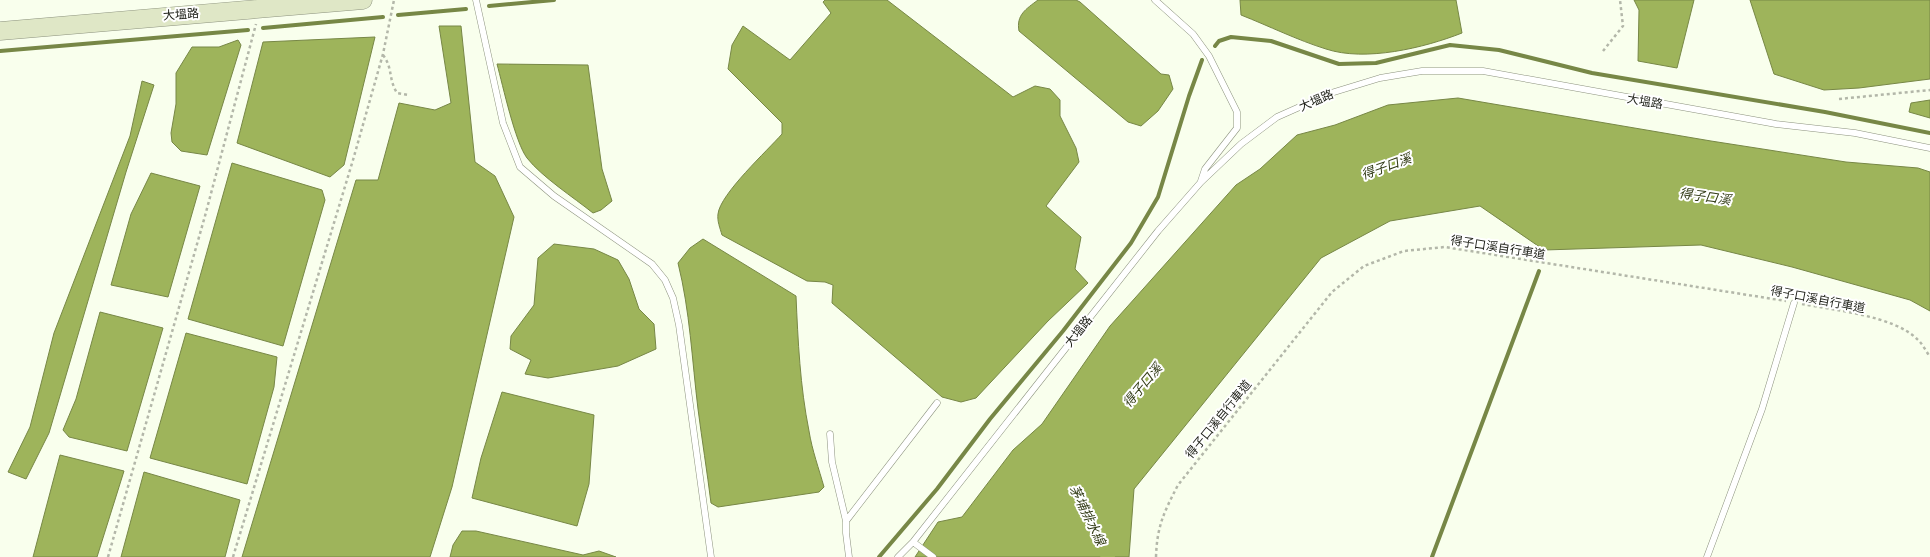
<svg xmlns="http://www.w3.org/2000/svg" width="1930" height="557" font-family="Manrope,'Noto Sans TC',sans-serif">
<rect width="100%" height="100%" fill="#f9ffed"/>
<path fill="#9eb45b" stroke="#778746" d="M825 0H887L1013 97 1035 86 1050 89 1060 100V116L1076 148 1079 162 1046 206 1081 237 1075 269 1088 283 1048 321 976 398 961 402 942 397 832 303 833 285 825 282 807 281 722 235C720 228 717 221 718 214 720 194 768 150 782 134V123L728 69 732 45 743 26 790 60 831 13 823 2Z
M1038 0H1076L1080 2 1161 74 1169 75 1173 89 1158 111 1141 126 1128 122 1019 31C1016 15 1026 9 1038 0Z
M1240 0H1456L1462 33C1424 48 1365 62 1326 49 1297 40 1269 26 1241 15Z
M1634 0H1694L1677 68 1638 61 1639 10Z
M1750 0H1930V79L1859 88 1824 90 1774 74Z
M439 26H461L475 162 495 176 514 217 452 487 430 557H242L356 180H378L399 103 435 110 451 103Z
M375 37 344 165 330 177 237 143 263 42Z
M238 40 241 45 207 155 181 151 172 142 171 133 176 104V73L192 47H219Z
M497 64 588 65 602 169 612 201 601 210 593 213C573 197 542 177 527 158 515 142 503 86 497 64Z
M142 81 154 85 126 172 49 433 26 479 8 472 30 427 54 333 130 136Z
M1458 98 1711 141 1846 162 1918 168 1930 172V311L1910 300 1792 267 1701 245 1544 250 1480 206 1390 221 1321 258 1134 489 1129 557H1114L1107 552 1106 557H915L938 522 962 517 1013 450 1042 424 1110 326 1236 185 1260 169 1297 135 1335 125 1388 105Z
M1930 100V118L1909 112 1911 103Z
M232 163 322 190 325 200 283 346 188 319Z
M151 173 200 186 168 297 111 285 131 214Z
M703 239 796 296C798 341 800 386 809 431 812 450 819 469 824 487L819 492 718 507 711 503C707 471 702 440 698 409 692 360 690 311 678 263L690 248Z
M554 244 594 249 618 260 629 279 639 309 654 324 656 349 618 366 548 378 525 374 531 360 510 349 511 336 534 305 538 258Z
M100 312 163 328 127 451 69 437 63 430 76 399Z
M186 333 277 357 274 387 247 484 150 458Z
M502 392 594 415 589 484 577 526 472 498 481 458Z
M60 455 124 471 97 557H33Z
M144 472 240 500 225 557H121Z
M462 531H476L583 555 599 551 616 557H450L453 545Z"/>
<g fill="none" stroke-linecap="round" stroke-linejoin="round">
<path stroke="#778746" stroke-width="4" d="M489 6 554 0
M398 15 466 9
M263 28 383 17
M1215 46 1219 41 1231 37 1271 41 1339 64 1376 63 1450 45 1499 50 1592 73 1825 112 1930 133
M0 51 248 30
M879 557 937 489 990 419 1063 331 1131 243 1158 197 1189 96 1202 60
M1432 557 1539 271"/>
<path stroke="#9eb45b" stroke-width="14" d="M1099 535 1108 557"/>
<g stroke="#8c927e" stroke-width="7">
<path id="lane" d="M476 0 503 123 520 167 554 196 652 264 665 280 673 298 679 325 711 557
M1155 0 1193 34 1209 56 1237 112V128L1205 169 1201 181
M830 434 832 462 846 521V533L849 557
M846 521 937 403
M913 542 933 557
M898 557 913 542 1158 231 1201 182 1241 144 1277 117 1331 93 1380 78 1422 71H1483L1776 124 1855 133 1930 148
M1707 557 1762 409 1794 303"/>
</g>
<g stroke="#8c927e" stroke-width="19">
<path id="secondary" d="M0 31 363 0"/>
</g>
<path stroke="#b3b7a9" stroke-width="2.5" stroke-dasharray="3 3" stroke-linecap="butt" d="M1603 51 1623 26 1620 0
M383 55C393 68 388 78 397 93L409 95
M1839 99 1930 90
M1802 304C1834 310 1894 316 1917 339 1922 343 1926 351 1930 357
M108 557 205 216 256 24
M233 557 353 160 383 54 394 0
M1156 557C1157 526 1164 512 1178 485L1332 292 1364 266 1404 251 1445 247 1786 301"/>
<use href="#lane" stroke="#fff" stroke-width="6"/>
<use href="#secondary" stroke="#dfe7c6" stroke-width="18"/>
</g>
<g text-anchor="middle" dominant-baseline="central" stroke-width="4" stroke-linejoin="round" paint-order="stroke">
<g font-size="12" fill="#1b1d15" stroke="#fff">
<text transform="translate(181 14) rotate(-4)">大塭路</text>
<text transform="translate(1316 100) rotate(-23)">大塭路</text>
<text transform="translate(1645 101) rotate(10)">大塭路</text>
<text transform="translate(1498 247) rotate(9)">得子口溪自行車道</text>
<text transform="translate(1818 299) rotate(11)">得子口溪自行車道</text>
<text transform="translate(1078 331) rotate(-51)">大塭路</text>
<text transform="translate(1218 419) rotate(-51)">得子口溪自行車道</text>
</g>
<g font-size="13" font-style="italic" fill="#323b16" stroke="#fff">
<text transform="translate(1386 166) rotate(-20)">得子口溪</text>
<text transform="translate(1705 196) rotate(8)">得子口溪</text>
<text transform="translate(1142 385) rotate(-50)">得子口溪</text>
<text transform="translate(1088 515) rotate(64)">茅埔排水線</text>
</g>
</g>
</svg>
